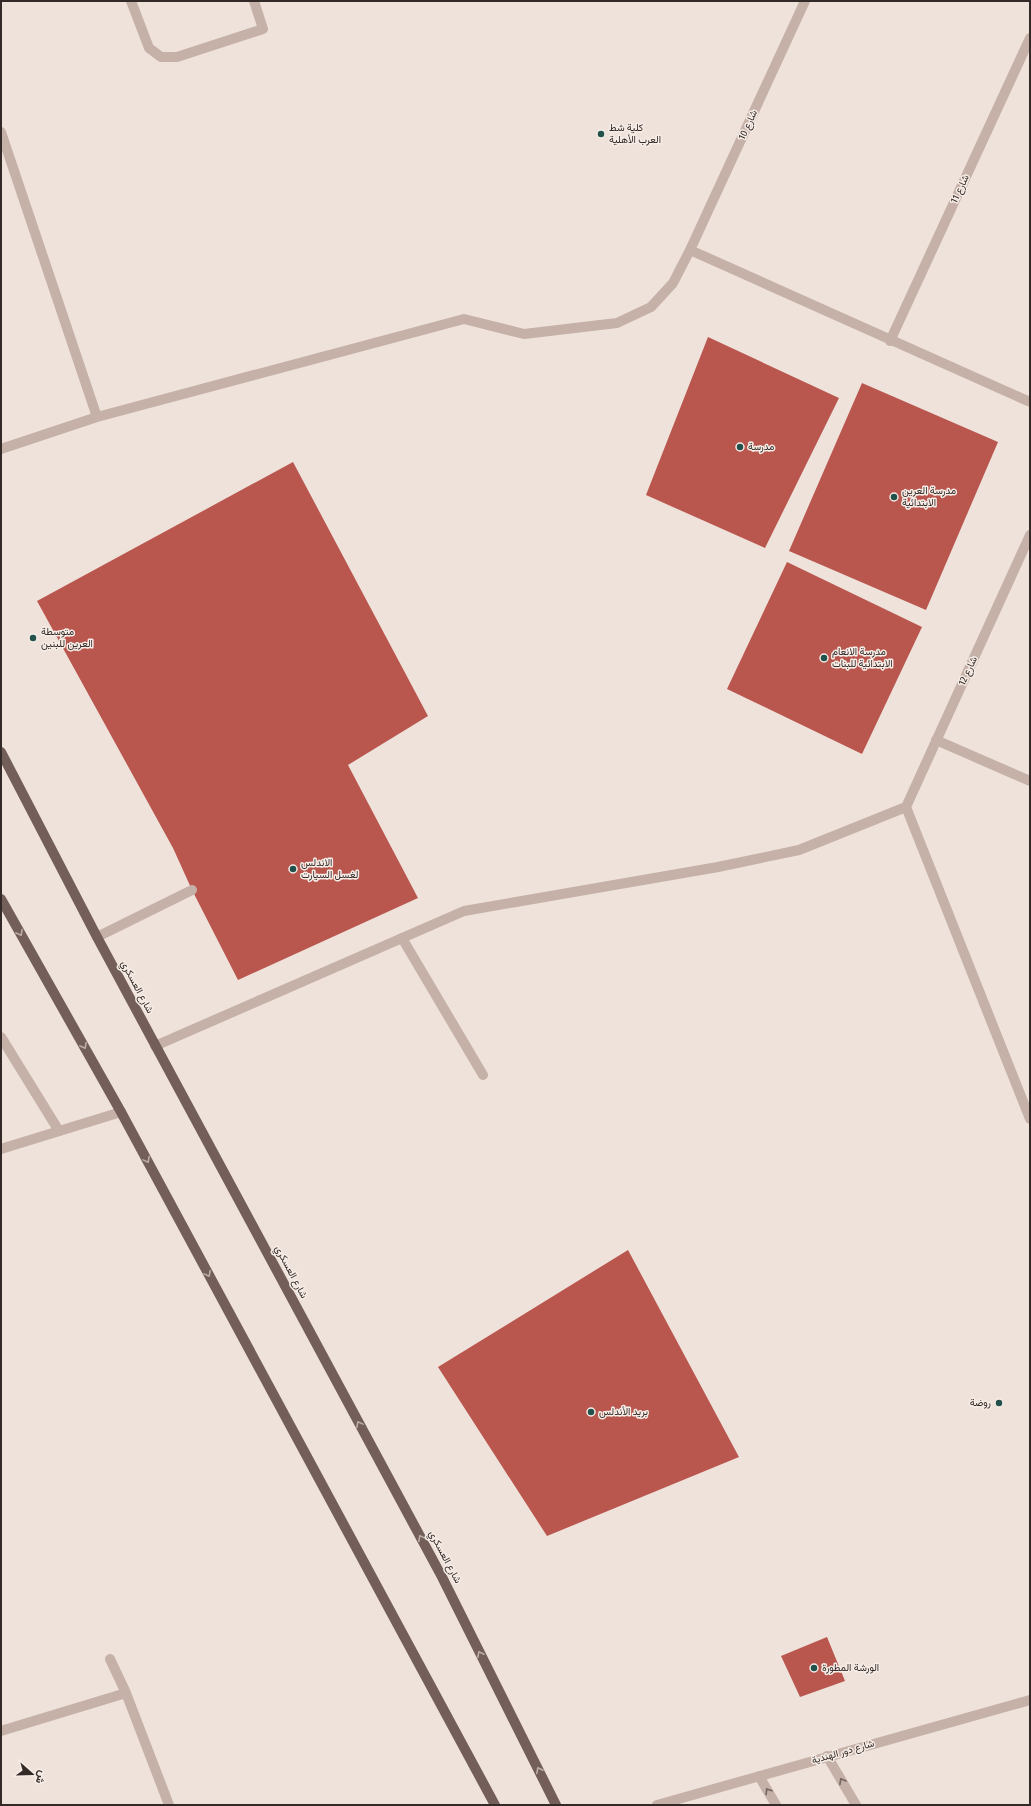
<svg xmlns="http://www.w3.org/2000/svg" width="1031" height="1806" font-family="'Fira Sans Condensed',Vazirmatn,sans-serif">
<rect width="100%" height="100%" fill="#efe2db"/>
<path fill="#b9574f" d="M708 337 839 398 765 548 646 495Z
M862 383 998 442 926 610 789 551Z
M293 462 428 716 348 765 418 898 238 980 192 890 173 848 37 601Z
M787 562 922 627 862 754 727 689Z
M628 1250 739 1457 547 1536 438 1367Z
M827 1637 845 1681 800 1697 781 1656Z"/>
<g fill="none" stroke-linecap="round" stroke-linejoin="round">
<path stroke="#c5b1a8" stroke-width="10" d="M97 937 192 890
M402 938 483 1075
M1 1037 59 1131
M827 1756 856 1805
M759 1776 776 1805"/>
<path stroke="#c5b1a8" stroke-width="10" d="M131 1 149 48 161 57H177L263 29 254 1
M1 132 97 417
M690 250 1030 402
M890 341 1030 38
M1 449 97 417 464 319 524 334 617 323 651 307 673 283 690 250 805 1
M936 740 1030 781
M906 807 1030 1119
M906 807 1030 535
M155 1046 464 911 718 867 799 850 906 807
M1 1149 121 1112
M110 1659 126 1693 169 1805
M1 1731 126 1693"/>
<path stroke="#c5b1a8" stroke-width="10" d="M657 1805 1030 1700"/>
<path stroke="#735e5a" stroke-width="10" d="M1 752 97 937 442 1577 556 1805
M1 899 121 1112 495 1805"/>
</g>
<defs><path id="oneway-chevron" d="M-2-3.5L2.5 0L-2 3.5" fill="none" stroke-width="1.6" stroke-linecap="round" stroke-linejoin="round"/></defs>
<g stroke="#bcada8">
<use href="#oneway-chevron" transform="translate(20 933) rotate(61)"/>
<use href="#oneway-chevron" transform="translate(84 1046) rotate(61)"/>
<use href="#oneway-chevron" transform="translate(147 1160) rotate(62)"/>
<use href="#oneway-chevron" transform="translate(208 1274) rotate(62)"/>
<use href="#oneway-chevron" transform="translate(359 1424) rotate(-118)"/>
<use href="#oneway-chevron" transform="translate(421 1538) rotate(-118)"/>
<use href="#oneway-chevron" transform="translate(480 1654) rotate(-117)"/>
<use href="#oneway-chevron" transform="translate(539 1770) rotate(-117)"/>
</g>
<g stroke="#756661">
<use href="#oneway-chevron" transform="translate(842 1781) rotate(-120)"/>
<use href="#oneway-chevron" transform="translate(768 1791) rotate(-122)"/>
</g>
<g fill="#22504b" stroke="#f7ede7" stroke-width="1.5">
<circle cx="601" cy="134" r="4"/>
<circle cx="740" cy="447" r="4"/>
<circle cx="894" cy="497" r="4"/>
<circle cx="33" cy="638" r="4"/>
<circle cx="824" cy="658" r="4"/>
<circle cx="293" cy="869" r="4"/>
<circle cx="999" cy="1403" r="4"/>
<circle cx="591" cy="1412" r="4"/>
<circle cx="814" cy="1668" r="4"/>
</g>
<g text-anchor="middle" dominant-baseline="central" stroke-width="3" stroke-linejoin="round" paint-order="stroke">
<g font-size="10" fill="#332927" stroke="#f7ede7">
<text transform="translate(748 125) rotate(-65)">شارع 10</text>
<text transform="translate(960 189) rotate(-65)">شارع 11</text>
<text transform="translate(968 671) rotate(-65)">شارع 12</text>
<text transform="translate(137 987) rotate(62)">شارع العسكري</text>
<text transform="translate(291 1272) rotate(62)">شارع العسكري</text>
<text transform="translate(445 1557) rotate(62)">شارع العسكري</text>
<text transform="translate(843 1752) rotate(-16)">شارع دور الهندية</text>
</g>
<g font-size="10" fill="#332927" stroke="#f7ede7" text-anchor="start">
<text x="609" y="128">كلية شط<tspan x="609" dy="12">العرب الأهلية</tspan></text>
<text x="748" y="447">مدرسة</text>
<text x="902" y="491">مدرسة العرين<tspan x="902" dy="12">الابتدائية</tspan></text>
<text x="41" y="632">متوسطة<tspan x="41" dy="12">العرين للبنين</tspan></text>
<text x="832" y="652">مدرسة الانعام<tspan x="832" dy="12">الابتدائية للبنات</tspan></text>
<text x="301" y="863">الاندلس<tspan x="301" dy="12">لغسل السيارت</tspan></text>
<text x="991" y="1403" text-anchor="end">روضة</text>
<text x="599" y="1412">بريد الأندلس</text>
<text x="822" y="1668">الورشة المطورة</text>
</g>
</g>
<rect width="1031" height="1806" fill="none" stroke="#332927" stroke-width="4"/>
<g transform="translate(32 1774) rotate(110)" stroke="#f7ede7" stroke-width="3" paint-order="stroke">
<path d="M0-3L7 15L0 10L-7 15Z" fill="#332927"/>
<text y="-6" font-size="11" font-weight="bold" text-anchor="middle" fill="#332927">ش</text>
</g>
</svg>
